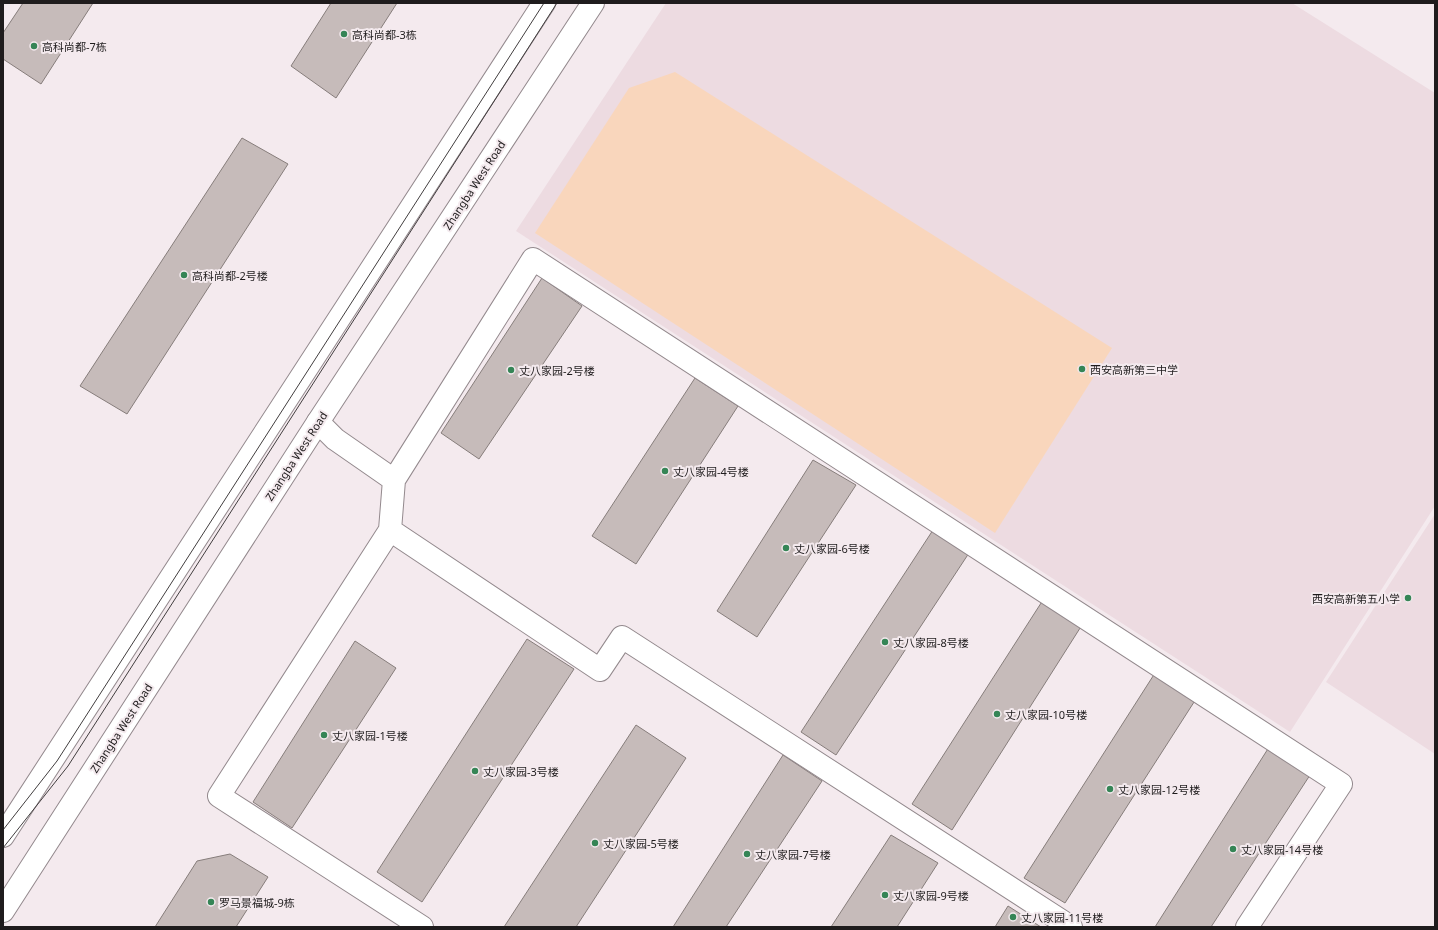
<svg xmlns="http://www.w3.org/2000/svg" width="1438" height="930" font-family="'Noto Sans','Noto Sans SC',sans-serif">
<rect width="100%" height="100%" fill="#f4eaee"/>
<path fill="#eddbe1" d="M666 3H1292L1435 93V506L1290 732 516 231Z
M1435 514V754L1326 682Z"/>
<path fill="#f9d6bc" d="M675 72 1112 348 995 533 535 233 629 88Z"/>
<path fill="#c6bbba" stroke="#867d7b" d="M23 3H93L41 84 3 59V33Z
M331 3H397L336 98 291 66Z
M242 138 288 164 127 414 80 386Z
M542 278 582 306 479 459 441 433Z
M695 378 738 406 636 564 592 536Z
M813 460 856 485 757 637 717 611Z
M933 530 969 553 836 755 801 732Z
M1043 600 1082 625 952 830 912 804Z
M527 639 574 669 422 902 377 872Z
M355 641 396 668 292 828 253 802Z
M1155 673 1196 699 1065 903 1024 878Z
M636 725 686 758 576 927H504Z
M1271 744 1312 772 1211 927H1155Z
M783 755 822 781 726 927H673Z
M891 835 938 863 897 927H831Z
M230 854 268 877 236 927H155L197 861Z
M1008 906 1041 927H995Z"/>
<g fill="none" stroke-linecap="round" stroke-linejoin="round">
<g stroke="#93898d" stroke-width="24">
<path id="minor" d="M318 422 335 439 394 480 390 530 600 670 622 637 1071 927
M394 480 533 259 1341 784 1247 927
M390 530 219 796 422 927"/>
</g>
<g stroke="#93898d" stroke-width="24">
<path id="secondary" d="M3 836 544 3
M3 911 318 422 593 3"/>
</g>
<use href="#minor" stroke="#fff" stroke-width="22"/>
<use href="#secondary" stroke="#fff" stroke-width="22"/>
<path stroke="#423e3f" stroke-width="1" d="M3 830 57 761 544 3
M3 848 68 766 557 3"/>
</g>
<g fill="#358556" stroke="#f4eaee" stroke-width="1.5">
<circle cx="344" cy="34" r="4"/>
<circle cx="34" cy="46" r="4"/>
<circle cx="184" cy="275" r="4"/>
<circle cx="1082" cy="369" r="4"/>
<circle cx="511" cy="370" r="4"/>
<circle cx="665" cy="471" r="4"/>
<circle cx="786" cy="548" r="4"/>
<circle cx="1408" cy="598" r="4"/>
<circle cx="885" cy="642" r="4"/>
<circle cx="997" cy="714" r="4"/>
<circle cx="324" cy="735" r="4"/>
<circle cx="475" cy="771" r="4"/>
<circle cx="1110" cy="789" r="4"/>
<circle cx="595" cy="843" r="4"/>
<circle cx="1233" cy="849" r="4"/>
<circle cx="747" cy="854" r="4"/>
<circle cx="885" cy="895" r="4"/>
<circle cx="211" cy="902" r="4"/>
<circle cx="1013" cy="917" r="4"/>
</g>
<g text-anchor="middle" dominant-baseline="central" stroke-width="4" stroke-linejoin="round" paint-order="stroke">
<g font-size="11" fill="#1f1c1d" stroke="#f4eaee" text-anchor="start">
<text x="352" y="34">高科尚都-3栋</text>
<text x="42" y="46">高科尚都-7栋</text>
<text x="192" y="275">高科尚都-2号楼</text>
<text x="1090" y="369">西安高新第三中学</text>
<text x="519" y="370">丈八家园-2号楼</text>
<text x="673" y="471">丈八家园-4号楼</text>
<text x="794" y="548">丈八家园-6号楼</text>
<text x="1400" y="598" text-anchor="end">西安高新第五小学</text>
<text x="893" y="642">丈八家园-8号楼</text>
<text x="1005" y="714">丈八家园-10号楼</text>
<text x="332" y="735">丈八家园-1号楼</text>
<text x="483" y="771">丈八家园-3号楼</text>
<text x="1118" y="789">丈八家园-12号楼</text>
<text x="603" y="843">丈八家园-5号楼</text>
<text x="1241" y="849">丈八家园-14号楼</text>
<text x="755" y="854">丈八家园-7号楼</text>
<text x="893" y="895">丈八家园-9号楼</text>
<text x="219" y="902">罗马景福城-9栋</text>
<text x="1021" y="917">丈八家园-11号楼</text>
</g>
<g font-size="11" fill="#1f1c1d" stroke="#f4eaee">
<text transform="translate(474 185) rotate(-57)">Zhangba West Road</text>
<text transform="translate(296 456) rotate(-57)">Zhangba West Road</text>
<text transform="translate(121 728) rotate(-57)">Zhangba West Road</text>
</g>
</g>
<rect width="1438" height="930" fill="none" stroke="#1f1c1d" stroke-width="8"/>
</svg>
